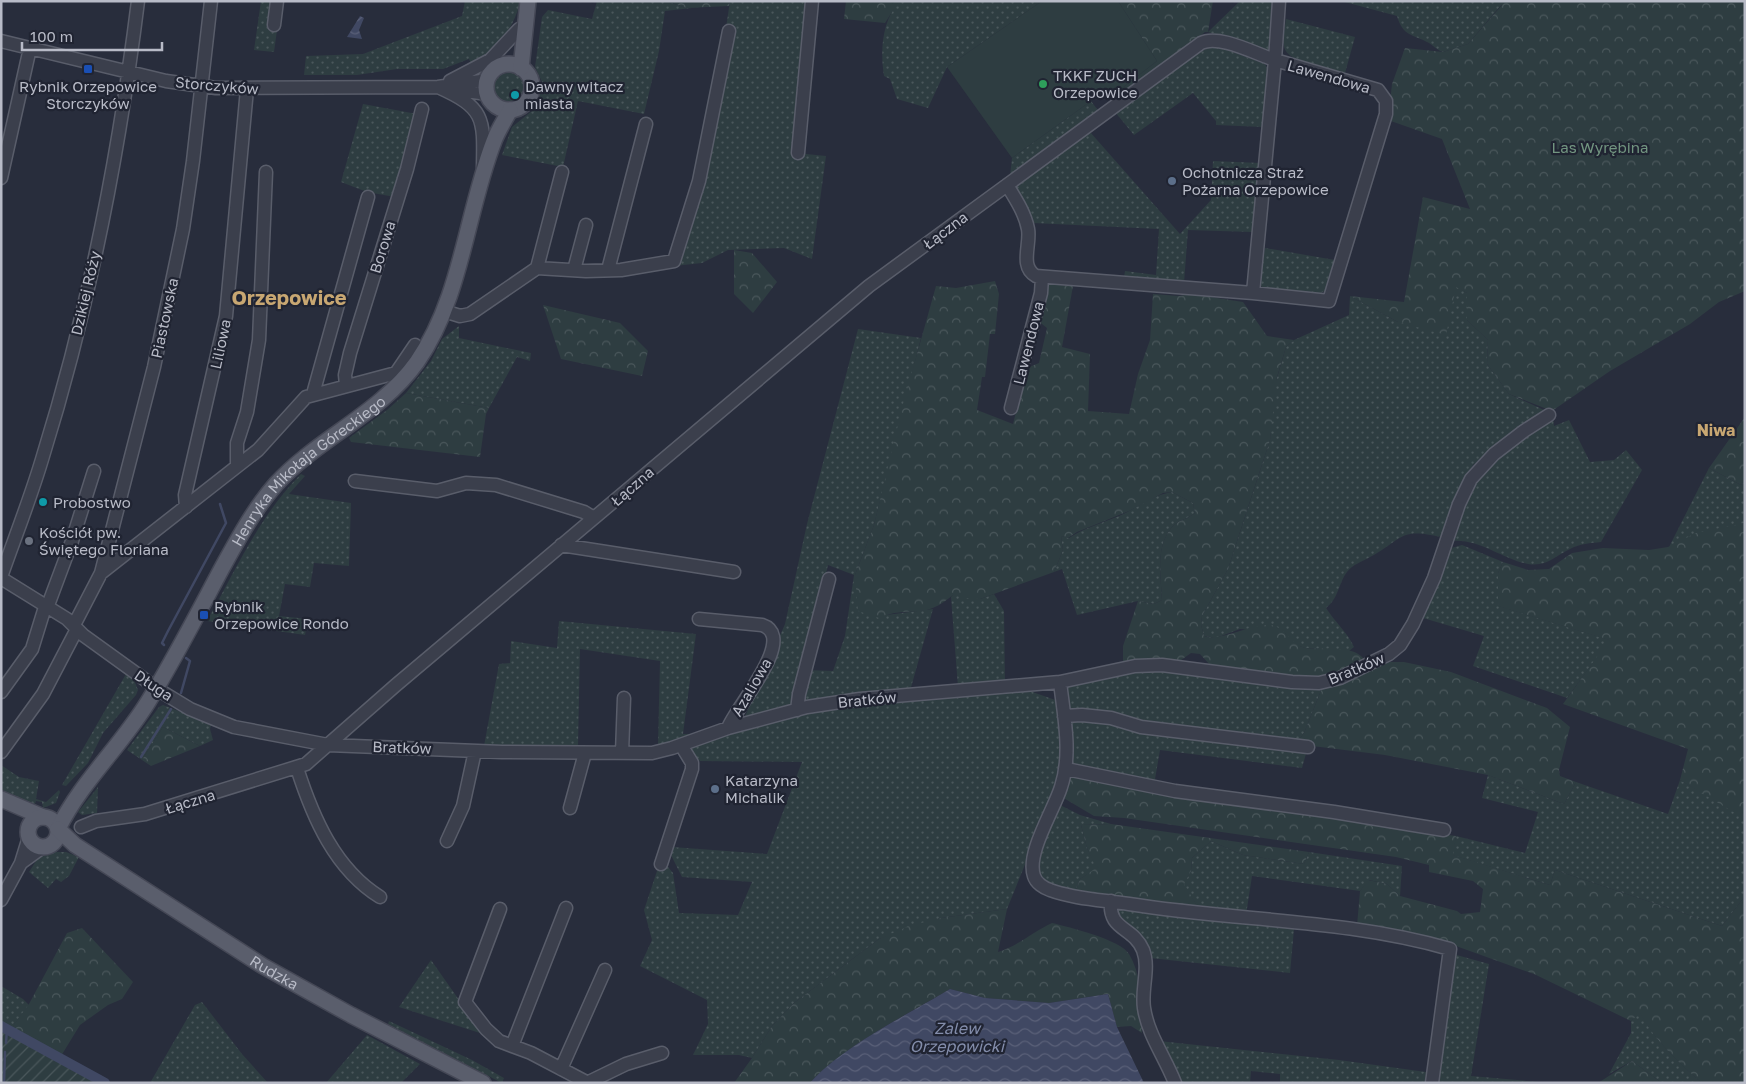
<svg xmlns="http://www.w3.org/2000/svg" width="1746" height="1084" font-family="'Golos Text',sans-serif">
<defs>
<pattern id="grass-dots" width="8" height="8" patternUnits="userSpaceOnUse" patternTransform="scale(1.25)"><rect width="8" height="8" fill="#2e3d41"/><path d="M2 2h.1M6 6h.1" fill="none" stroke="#4a575b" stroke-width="1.8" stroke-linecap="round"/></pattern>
<pattern id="forest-crowns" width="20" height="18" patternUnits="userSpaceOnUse" patternTransform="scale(1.25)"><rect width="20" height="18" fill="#2e3d41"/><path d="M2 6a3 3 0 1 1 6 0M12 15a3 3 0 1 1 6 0" fill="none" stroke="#4a575b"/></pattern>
<pattern id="garden-furrows" width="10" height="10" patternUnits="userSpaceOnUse" patternTransform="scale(1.25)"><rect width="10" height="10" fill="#2e3d41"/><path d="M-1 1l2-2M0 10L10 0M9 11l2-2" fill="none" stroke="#4a575b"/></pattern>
<pattern id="water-waves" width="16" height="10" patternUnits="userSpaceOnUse" patternTransform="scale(1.25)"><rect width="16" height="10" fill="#404863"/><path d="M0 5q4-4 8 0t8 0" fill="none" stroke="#5a6078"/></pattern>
</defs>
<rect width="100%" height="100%" fill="#282d3c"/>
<path fill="url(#grass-dots)" d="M261 1H281L274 52 254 50Z
M465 1H521C512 31 498 49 472 66L469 59 443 69H397L357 75H304L306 56 363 54 462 16Z
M597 1H666L686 8 701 7 665 11 659 51 644 114 578 101 563 167 502 155 512 127 538 106 542 82 535 67 542 17 548 10 592 19Z
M730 1H809L796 153 826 156 812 259 784 248 728 250 702 263 674 266 704 184 707 172 708 149Z
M899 1H1042L947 67 928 108 897 99 890 79 884 76C880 50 882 22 899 1Z
M1240 1H1274L1273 44 1267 51 1208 32Z
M1341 1H1494L1502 4 1468 44 1443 52C1437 50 1434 46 1429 43 1413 34 1403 37 1397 16Z
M1286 19 1355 37 1345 73C1330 69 1288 64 1284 47 1282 39 1285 27 1286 19Z
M1210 47H1219L1265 64 1268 70 1262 127 1216 125V121L1193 93 1134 135 1115 112 1189 58Z
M494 88a15 15 0 1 1 30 0a15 15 0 1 1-30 0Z
M1091 101 1100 113 1010 176 1012 158Z
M363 104 417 114 395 197 367 192 341 182Z
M1090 132 1180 234 1211 200 1213 161 1260 163 1252 232 1188 230 1184 283 1124 277 1125 271 1156 275 1159 229 1033 223 1011 186Z
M1265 248 1335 260 1325 291 1314 296 1270 292 1262 287 1259 281Z
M1456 286 1467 293V320L1488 340 1487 364 1509 394 1544 410 1473 465 1463 483 1441 537C1399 527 1403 539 1370 557 1362 562 1353 564 1347 572 1338 584 1339 598 1326 608 1335 622 1347 632 1354 647L1349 651 1305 648 1293 644 1285 633 1240 629 1216 638 1204 636 1201 625 1202 616 1228 569 1270 440 1274 388 1286 347 1294 340 1349 315 1350 296 1398 322Z
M459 326V338L531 353 530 361 517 357 489 408 406 393 431 361 442 339Z
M858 329 921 338 874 525 855 575 886 615 933 609 910 691 800 705 807 670 833 671 845 636 854 575 828 565 794 706 744 719 785 624 807 524Z
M1553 417 1554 426 1569 420 1590 462 1614 460 1626 450 1642 470 1601 542C1591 543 1579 544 1570 549 1555 556 1547 567 1528 564 1502 559 1479 538 1451 541L1463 499 1492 460Z
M1709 468 1741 485 1745 481V523L1669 547Z
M301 474 305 476 289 494 351 503 349 566 314 563 310 587 285 584 279 616 308 619 305 635 207 621C236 570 259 516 301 474Z
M1172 492 1193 503 1195 513C1188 519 1178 520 1172 527 1155 546 1161 577 1162 600L1154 604 1138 601 1077 615 1062 569 1054 572 1063 550 1061 536 1069 538C1084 528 1102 523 1119 516 1137 508 1152 495 1172 492Z
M1462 545 1503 562 1498 573 1499 606 1610 640 1567 698 1473 666 1484 636 1423 618 1448 549Z
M955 592 980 599 994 594 1004 611 1005 684 958 687 951 597Z
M559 621 696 634 683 734H699L651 748 658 745 660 661 580 649 578 747 484 746 499 664 510 663 511 641 557 648Z
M1155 666 1300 689 1322 688 1304 733 1296 744 1067 711 1065 692 1067 687Z
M126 674 134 680 138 690 136 695 103 733 88 763 66 786 62 785Z
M1027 690 1058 701 1061 724V776L1007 909 941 918 879 939 794 1003 772 1026 752 1058 739 1055H693L708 1024 707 1000 640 966 652 940 644 910 658 868 668 867 673 873 679 913 738 915 752 882 682 877 669 851 672 847 767 854 802 762 700 761 686 747 735 730 837 706Z
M163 705 181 712 184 709 211 725 210 729 213 740 200 746 163 727 142 760 127 750 159 707Z
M1083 719 1307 750 1302 768 1160 750 1154 785 1075 767 1070 760 1068 720Z
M1 765 19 777 39 781 36 799 46 802 59 790 60 792 56 803 43 808 42 802 36 801 34 807 1 789Z
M1488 775 1564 804 1576 782 1668 814 1680 780 1745 817V896L1722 926 1555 870 1550 885 1452 855 1456 836 1525 853 1538 812 1482 798Z
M98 787 97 813 82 815 78 812Z
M1060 805 1080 815 1111 824 1081 825 1087 848 1097 868 1080 879 1075 892 1058 888 1038 877 1037 859Z
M1211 841 1243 855 1304 864 1309 852 1402 866 1400 896 1387 884 1369 880 1360 891 1252 876 1246 915 1199 909 1183 884 1191 871 1192 858Z
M55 852H66L79 857 69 876 61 882 56 879 48 888 29 872 38 858Z
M1117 906 1294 929 1290 973 1150 958 1116 916Z
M1453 954 1489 964 1471 1076 1550 1083H1435Z
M431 960 483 1034 399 1007Z
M1 986 23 999 29 1005 10 1030 1 1025Z
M202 1002 242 1054 268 1083H150L195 1005Z
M1640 1012C1655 1041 1678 1062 1702 1083H1662L1632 1061 1609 1074 1631 1033V1021Z
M389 1021 472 1060 504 1078 502 1083 388 1024Z
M367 1035 420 1064 401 1083H326Z
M1159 1041 1339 1060 1426 1072 1425 1083H1280V1074L1251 1071 1250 1083H1178Z"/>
<path fill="url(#forest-crowns)" d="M666 1H730L729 6 686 8Z
M846 1H899L885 23 844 19Z
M1118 1H1213L1208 32H1205L1117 100 1112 96 1157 61Z
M1494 1H1745V291L1719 302 1690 324 1610 371 1552 411 1509 394 1487 364 1488 340 1467 320V293L1456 287 1446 335 1398 322 1350 296 1404 302 1423 197 1470 209 1442 139 1388 120 1392 84 1405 48 1443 52 1468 44 1502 5Z
M734 250 752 253 777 282 753 313 734 294Z
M995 281 999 294 995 334H990L985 377H982L977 410 1013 424 1027 368 1039 363 1047 328 1037 320 1045 284 1073 286 1062 347 1090 354 1088 411 1129 414 1138 374 1150 340 1153 294 1179 296 1191 294 1243 302 1267 336 1294 340 1286 347 1277 377 1270 440 1250 501 1228 569 1202 616 1201 625 1204 636C1221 642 1246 625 1268 625 1286 625 1289 645 1306 648 1322 650 1356 644 1365 661L1318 679 1211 666 1200 654 1191 653 1177 663 1149 659 1123 664V646L1138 601 1154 604 1162 600C1161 577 1155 546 1172 527 1178 520 1188 519 1195 513L1193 503 1172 492 1163 493 1129 511 1077 532 1068 538 1061 536 1063 550 1054 572 980 599 963 598 955 593C923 623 909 604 879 618L858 611 855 575 874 525 903 404 936 286 956 288Z
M543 305 620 323 648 351 642 376 561 359Z
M406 393 489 408 486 414 480 457 351 442 349 438 387 410Z
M1745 417V481L1741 485 1709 468Z
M1745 523V819L1680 780 1688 749 1563 704 1609 640 1498 606V573L1503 562 1528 570 1549 569 1572 553 1603 548 1649 550 1668 547 1696 533Z
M1390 662H1404L1451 672 1547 708 1570 727 1559 770 1560 776 1576 782 1564 804 1488 775 1385 755 1296 744 1304 733 1322 688 1331 687Z
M163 727 200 746 151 766 142 760Z
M1076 774 1152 793 1456 836 1453 855 1550 885 1555 870 1722 926 1745 896V1083H1702C1678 1062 1655 1041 1640 1013L1631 1021 1534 974 1456 946 1357 926 1360 891 1368 880 1387 884 1400 896 1457 911 1461 914 1480 912 1483 889 1473 881 1429 872V865L1396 857 1124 818 1094 816 1062 797 1068 779Z
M1111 824 1309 852 1304 864 1243 855 1211 841 1192 858 1191 871 1184 884 1199 909 1075 892 1080 879 1096 868 1087 848 1081 825Z
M1007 909 998 952C1018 946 1034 931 1052 923 1069 927 1121 940 1129 954 1143 977 1141 1007 1142 1033L1131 1026 1117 1027 1108 994 1049 1003 985 998 950 989C908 1014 842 1047 810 1083H734L752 1058 772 1026 794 1003 879 939 909 926 941 918Z
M82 928 133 982 122 999 108 1005 80 1025 61 1056 10 1030 29 1004 67 933Z
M1632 1061 1662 1083H1598Z"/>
<path fill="url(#garden-furrows)" d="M1 1025 111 1083H1Z"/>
<path fill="#2e3d41" d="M1042 1H1118L1157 61 1112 96 1105 91 1012 158 947 67Z"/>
<path fill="url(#water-waves)" d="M360 16 364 18 359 30 362 39 347 37Z
M950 989 985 998 1049 1003 1108 994 1117 1027 1144 1083H810C841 1047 909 1014 950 989Z"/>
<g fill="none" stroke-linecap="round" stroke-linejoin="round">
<path stroke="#404863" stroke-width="2.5" d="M164 645 162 643 168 631 226 523 220 504
M181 693 190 661 186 658
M141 757 171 709
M6 1043 7 1029
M4 1083 5 1052"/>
<path stroke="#404863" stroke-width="10" d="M1 1026 105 1083"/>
<g stroke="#595d6a" stroke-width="15">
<path id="minor" d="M274 25 277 1
M1 41 166 81 216 88 438 87 488 80
M450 81 490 60 519 29
M438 87C485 108 484 118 483 167
M452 89 487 94
M798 153 812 1
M1 178 30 48
M1007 185C1015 198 1025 213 1028 229 1031 244 1019 267 1036 276L1253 293 1329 301 1386 114V101L1378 90 1275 60 1253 293
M537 268 562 172
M574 270 586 225
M608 270 646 124
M444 311 460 316 470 314 537 268 586 271 621 270 674 261 699 181 729 31
M346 385 345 375 350 353 407 169 422 109
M313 394 368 197
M1011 408 1041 293 1042 277
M237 465V443L247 412 259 340 266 172
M355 481 437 491 466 483 496 485 584 512 594 518
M186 507 185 495 226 316 247 89
M561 545 734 572
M101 573 258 450 306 397 396 373 415 345
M1 577C15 537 31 497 43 456 89 308 119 154 138 1
M1 578 67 619 83 635 162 692 190 709 234 727 328 745 502 752 652 753 672 748 728 728 807 707 860 699 1060 682 1135 666 1162 665 1292 682 1319 683 1340 678 1389 654 1400 645 1413 624 1434 578 1459 504 1471 479 1494 454 1524 431 1549 415
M47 608 72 541 94 471
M699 619 762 625C799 637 735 708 728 728
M74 625 101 573 154 367 183 229 193 161 211 1
M1060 682C1064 717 1072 754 1061 787 1054 810 1026 853 1034 876 1036 883 1044 888 1050 890 1074 899 1104 900 1129 904 1235 921 1346 919 1450 949L1432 1083
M1 692 32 649 45 607
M797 710 799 694 829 579
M1064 716 1082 715 1111 718 1141 727 1308 747
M1 752 43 694 77 629
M622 753 624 698
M297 768C313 818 335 869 380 897
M1066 769 1175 791 1334 812 1444 830
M570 808 585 753
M81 827 96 821 145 814 306 764 396 685 869 286 1201 43C1219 34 1256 54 1275 60L1279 1
M447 841 463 806 475 751
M21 863 43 847
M661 864 692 769V763L681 745
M1 900 21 863 29 837
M1111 901C1108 931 1133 926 1143 950 1150 968 1141 989 1144 1008 1148 1035 1165 1057 1175 1083
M500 909 465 1002 486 1029 499 1041 531 1053 588 1083
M512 1046 566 908
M561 1069 605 970
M589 1082 626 1064 662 1053"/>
</g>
<g stroke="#454856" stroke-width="18">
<g id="major">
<circle cx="509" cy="87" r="23"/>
<path d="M521 68 528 1"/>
<path d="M1 799 43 817"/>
<circle cx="43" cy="832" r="15"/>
<path id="s1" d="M58 829C81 782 121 746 148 702 175 658 198 613 222 568 238 539 254 509 276 484 318 438 380 414 417 362 462 297 466 213 494 141 498 130 505 120 510 110"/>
<path id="s2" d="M58 829 75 845 263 966 351 1015 483 1083"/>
</g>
</g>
<use href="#minor" stroke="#3b3f4c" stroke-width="12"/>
<use href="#major" stroke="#5a5e6c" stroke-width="15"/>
</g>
<g fill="#1a4fb4" stroke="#202432" stroke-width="2">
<rect x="83" y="64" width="10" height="10" rx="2.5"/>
<rect x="199" y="610" width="10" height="10" rx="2.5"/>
</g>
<circle fill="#2e9e5b" stroke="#202432" stroke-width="2" cx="1043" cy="84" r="5"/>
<g fill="#0f9aa8" stroke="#202432" stroke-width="2">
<circle cx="515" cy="95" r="5"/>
<circle cx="43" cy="502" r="5"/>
</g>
<g fill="#5c6f8a" stroke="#202432" stroke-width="2">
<circle cx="1172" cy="181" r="5"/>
<circle cx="715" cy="789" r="5"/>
</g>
<circle fill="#6b7280" stroke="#202432" stroke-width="2" cx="29" cy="541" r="5"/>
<g text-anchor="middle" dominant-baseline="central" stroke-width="4.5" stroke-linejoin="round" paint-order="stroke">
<g font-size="15" fill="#b8bbc7" stroke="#202432" text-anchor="start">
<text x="1053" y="75">TKKF ZUCH<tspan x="1053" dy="17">Orzepowice</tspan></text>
<text x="88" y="86" text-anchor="middle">Rybnik Orzepowice<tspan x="88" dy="17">Storczyków</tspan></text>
<text x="525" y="86">Dawny witacz<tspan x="525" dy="17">miasta</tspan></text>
<text x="1182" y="172">Ochotnicza Straż<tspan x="1182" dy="17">Pożarna Orzepowice</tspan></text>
<text x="53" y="502">Probostwo</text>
<text x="39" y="532">Kościół pw.<tspan x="39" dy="17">Świętego Floriana</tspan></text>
<text x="214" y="606">Rybnik<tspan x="214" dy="17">Orzepowice Rondo</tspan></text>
<text x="725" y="780">Katarzyna<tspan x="725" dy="17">Michalik</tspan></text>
</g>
<g font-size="15" fill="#b8bbc7" stroke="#202432">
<text transform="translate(1329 76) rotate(16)">Lawendowa</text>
<text transform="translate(217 85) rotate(5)">Storczyków</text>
<text transform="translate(945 230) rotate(-37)">Łączna</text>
<text transform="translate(382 247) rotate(-73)">Borowa</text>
<text transform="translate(85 293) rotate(-77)">Dzikiej Róży</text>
<text transform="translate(164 318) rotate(-78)">Piastowska</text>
<text transform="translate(1028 343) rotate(-76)">Lawendowa</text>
<text transform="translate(220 344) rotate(-78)">Liliowa</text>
<text stroke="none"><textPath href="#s1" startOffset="441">Henryka Mikołaja Góreckiego</textPath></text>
<text transform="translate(632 486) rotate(-41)">Łączna</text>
<text transform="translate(1356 668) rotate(-23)">Bratków</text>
<text transform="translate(154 685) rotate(34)">Długa</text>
<text transform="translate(751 687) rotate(-60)">Azaliowa</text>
<text transform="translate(867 699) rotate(-6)">Bratków</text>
<text transform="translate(402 747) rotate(2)">Bratków</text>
<text transform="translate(190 801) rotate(-17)">Łączna</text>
<text stroke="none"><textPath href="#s2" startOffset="260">Rudzka</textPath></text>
</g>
<g font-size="15" fill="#729580" stroke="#202432">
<text x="1600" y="147">Las Wyrębina</text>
</g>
<g font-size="16" font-weight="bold" fill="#c8a772" stroke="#202432">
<text x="1716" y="430">Niwa</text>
</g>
<g font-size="16" font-style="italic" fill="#838dab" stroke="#202432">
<text x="957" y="1028">Zalew<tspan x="957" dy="18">Orzepowicki</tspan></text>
</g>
<g font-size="20" font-weight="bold" fill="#c8a772" stroke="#202432">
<text x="289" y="297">Orzepowice</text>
</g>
</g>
<rect width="1746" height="1084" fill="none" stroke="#b8bbc7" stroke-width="5"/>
<path d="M22 42v8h140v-8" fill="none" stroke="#b8bbc7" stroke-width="2.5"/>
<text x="30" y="42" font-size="15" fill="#b8bbc7" stroke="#202432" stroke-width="4" paint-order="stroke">100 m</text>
</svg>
